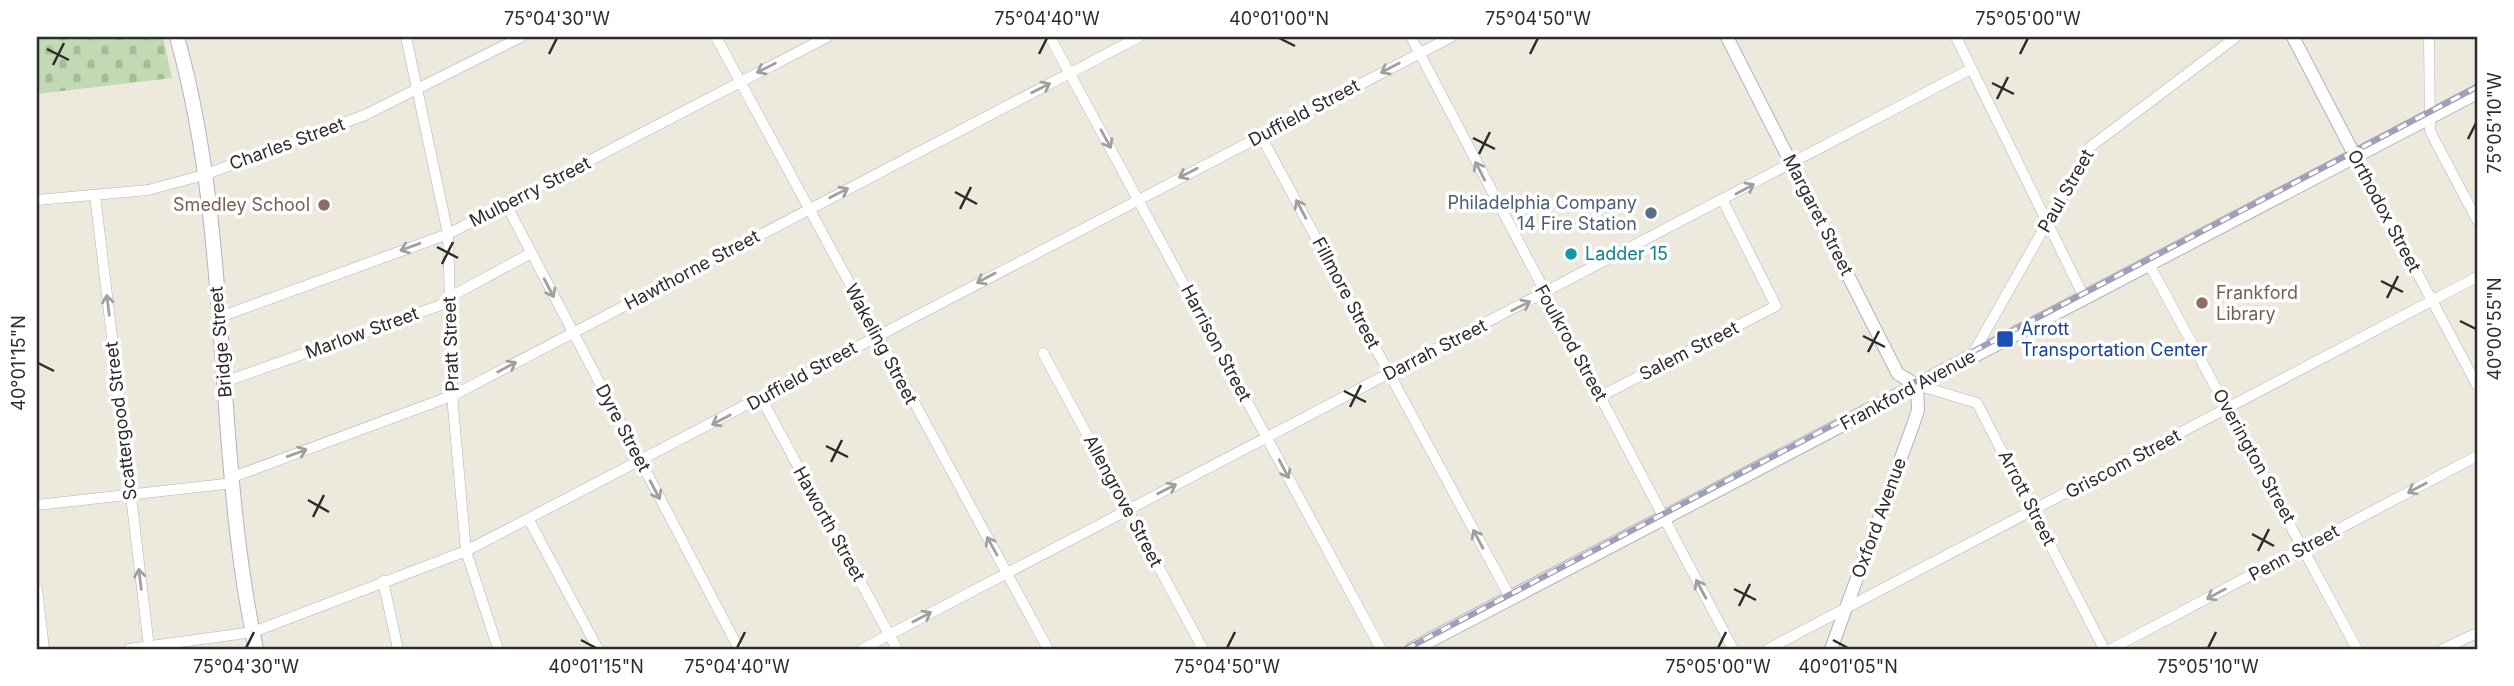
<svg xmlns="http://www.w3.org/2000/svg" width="2514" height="686" font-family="Inter,sans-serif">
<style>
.cemetery{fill:url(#cemetery-stones)}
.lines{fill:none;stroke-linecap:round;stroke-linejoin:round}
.minor-casing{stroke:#b1b2c0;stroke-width:11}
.tertiary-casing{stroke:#b1b2c0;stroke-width:14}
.secondary-casing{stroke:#b1b2c0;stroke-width:16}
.minor{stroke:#fff;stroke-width:10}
.tertiary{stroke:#fff;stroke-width:12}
.secondary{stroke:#fff;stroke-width:14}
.rail-casing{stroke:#9f9fb7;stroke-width:6}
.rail{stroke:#fff;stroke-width:3.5;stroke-dasharray:10;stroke-linecap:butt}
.oneway{stroke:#a0a0a0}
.ticks{fill:none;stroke:#2c2c2c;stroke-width:2.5}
.education-dot{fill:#8d6e63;stroke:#fff;stroke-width:2.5}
.service-dot{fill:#5c6f8a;stroke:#fff;stroke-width:2.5}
.culture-dot{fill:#0f9aa8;stroke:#fff;stroke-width:2.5}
.transit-dot{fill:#1a4fb4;stroke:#fff;stroke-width:2.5}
.labels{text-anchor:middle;stroke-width:7;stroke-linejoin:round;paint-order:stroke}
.street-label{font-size:18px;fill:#2c2c2c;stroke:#fff}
.service-label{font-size:18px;fill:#4e5e75;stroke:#fff;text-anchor:end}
.education-label{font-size:18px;fill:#785e54;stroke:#fff;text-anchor:end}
.culture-label{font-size:18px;fill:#0d838f;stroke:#fff;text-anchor:start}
.transit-label{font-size:18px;fill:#164399;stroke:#fff;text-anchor:start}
.neatline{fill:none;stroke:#2c2c2c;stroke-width:2.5}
.ticks-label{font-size:18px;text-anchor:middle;fill:#2c2c2c}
</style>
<defs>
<pattern id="cemetery-stones" width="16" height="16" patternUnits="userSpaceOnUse" patternTransform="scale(1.75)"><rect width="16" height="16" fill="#c1dab3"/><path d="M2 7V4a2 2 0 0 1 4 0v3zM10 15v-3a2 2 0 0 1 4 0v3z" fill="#a6bb9a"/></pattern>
</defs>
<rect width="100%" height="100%" fill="#eee9dd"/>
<polygon class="cemetery" points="37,37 163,37 172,78 37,94"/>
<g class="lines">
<defs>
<g id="minor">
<polyline points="406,37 448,234 453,407 466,551 498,649"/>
<polyline points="716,37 1048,649"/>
<polyline points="1050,37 1381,649"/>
<polyline points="1411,37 1733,649"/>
<polyline points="1956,37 2084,297"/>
<polyline points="2429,37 2430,131 2477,220"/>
<polyline points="1261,136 1511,599"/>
<polyline points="2355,156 2477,385"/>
<polyline points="95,195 149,647"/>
<polyline points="37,200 148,190 204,175 365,115 521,37"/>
<polyline points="507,206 739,649"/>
<polyline points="2149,264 2357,649"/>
<polyline points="220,317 448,234 827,37"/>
<polyline points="1043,353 1203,649"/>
<polyline points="1971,357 2090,147 2236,37"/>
<polyline points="224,382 441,305 450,297 531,253"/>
<polyline points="1917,385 1977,403 2104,649"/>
<polyline points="1601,396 1776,306 1723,201"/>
<polyline points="761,398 897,649"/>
<polyline points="233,477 454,395 1139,37"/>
<polyline points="37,505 234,483"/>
<polyline points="529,520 598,649"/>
<polyline points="383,581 398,649"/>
<polyline points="37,589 44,649"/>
<polyline points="129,649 253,632 466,551 1451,37"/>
<polyline points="862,649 1971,69"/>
<polyline points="1768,649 2477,277"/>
<polyline points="2111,649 2477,456"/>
<polyline points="2443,649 2477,633"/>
</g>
<g id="tertiary">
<polyline points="1727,37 1898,374 1917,385 1918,410 1913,425 1831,649"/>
<polyline points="2293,37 2355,156"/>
</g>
<g id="secondary">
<path d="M177,37C233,235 213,449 256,649"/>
<polyline points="1413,649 2477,92"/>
</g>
</defs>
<use href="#minor" class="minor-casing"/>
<use href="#tertiary" class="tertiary-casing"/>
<use href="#secondary" class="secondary-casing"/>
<use href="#minor" class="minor"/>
<use href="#tertiary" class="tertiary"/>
<use href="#secondary" class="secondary"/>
<defs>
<polyline id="rail" points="1406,649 2477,87"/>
</defs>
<use href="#rail" class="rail-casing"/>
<use href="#rail" class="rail"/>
</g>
<defs><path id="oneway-shaft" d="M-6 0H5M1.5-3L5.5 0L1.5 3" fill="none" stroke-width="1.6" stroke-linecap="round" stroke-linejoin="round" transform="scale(1.75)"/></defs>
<g class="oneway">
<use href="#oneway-shaft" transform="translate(766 68) rotate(153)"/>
<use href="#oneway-shaft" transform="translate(1390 68) rotate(152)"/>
<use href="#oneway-shaft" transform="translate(1041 88) rotate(-27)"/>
<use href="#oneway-shaft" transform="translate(1106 139) rotate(61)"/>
<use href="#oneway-shaft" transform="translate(1480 171) rotate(-117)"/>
<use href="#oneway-shaft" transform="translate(1188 173) rotate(153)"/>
<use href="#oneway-shaft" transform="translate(1745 189) rotate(-28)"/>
<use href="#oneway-shaft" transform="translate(839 193) rotate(-27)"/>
<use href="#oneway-shaft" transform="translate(1301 209) rotate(-118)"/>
<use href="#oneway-shaft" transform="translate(410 247) rotate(160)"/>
<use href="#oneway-shaft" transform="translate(986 278) rotate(152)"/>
<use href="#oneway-shaft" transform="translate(549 288) rotate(62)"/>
<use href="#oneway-shaft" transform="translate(108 305) rotate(-97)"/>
<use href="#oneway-shaft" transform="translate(1521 306) rotate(-27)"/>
<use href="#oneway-shaft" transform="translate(507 367) rotate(-28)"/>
<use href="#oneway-shaft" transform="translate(721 420) rotate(152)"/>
<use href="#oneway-shaft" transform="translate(297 453) rotate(-20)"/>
<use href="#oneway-shaft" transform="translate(1284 469) rotate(62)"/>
<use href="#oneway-shaft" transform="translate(2417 488) rotate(152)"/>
<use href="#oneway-shaft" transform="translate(1167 489) rotate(-27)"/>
<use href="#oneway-shaft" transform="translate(655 490) rotate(62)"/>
<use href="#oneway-shaft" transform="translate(1478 539) rotate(-118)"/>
<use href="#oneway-shaft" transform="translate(992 546) rotate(-119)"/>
<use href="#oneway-shaft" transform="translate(140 579) rotate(-97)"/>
<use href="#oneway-shaft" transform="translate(1701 589) rotate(-118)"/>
<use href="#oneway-shaft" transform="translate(2216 594) rotate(152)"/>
<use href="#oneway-shaft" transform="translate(922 617) rotate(-28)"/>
</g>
<path class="ticks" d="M1279,38L1295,46M47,49L69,60M549,54L557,38M1039,54L1047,38M1530,54L1538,38M2020,54L2028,38M53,65L64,43M1992,83L2014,94M1997,99L2008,77M1473,138L1495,149M2468,139L2476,123M1479,154L1490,132M955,192L977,204M960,209L971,187M437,247L458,258M442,264L453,242M2381,281L2403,292M2387,298L2398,276M2460,321L2476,329M1863,336L1885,347M1868,352L1879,331M38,363L54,371M1344,391L1366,402M1350,407L1361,385M826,446L848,457M831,462L842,440M308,500L329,512M313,517L324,495M2252,534L2274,546M2258,551L2269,529M1734,589L1756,600M1739,606L1750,584M581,640L596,648M1833,640L1848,648M246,648L254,632M737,648L745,632M1227,648L1235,632M1718,648L1726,632M2208,648L2216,632"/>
<g class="education-dot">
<circle cx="324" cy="205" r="7"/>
<circle cx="2202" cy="303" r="7"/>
</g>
<circle class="service-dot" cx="1651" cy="213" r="7"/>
<circle class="culture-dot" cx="1571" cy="254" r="7"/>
<rect class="transit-dot" x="1996" y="330" width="18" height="18" rx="3.5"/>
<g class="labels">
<g class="street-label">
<text transform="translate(1304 113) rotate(-28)" y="6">Duffield Street</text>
<text transform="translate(287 144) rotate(-20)" y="6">Charles Street</text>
<text transform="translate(2066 191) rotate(-60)" y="6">Paul Street</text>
<text transform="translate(530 192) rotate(-27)" y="6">Mulberry Street</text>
<text transform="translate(2384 211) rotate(62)" y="6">Orthodox Street</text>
<text transform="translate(1818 215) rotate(63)" y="6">Margaret Street</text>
<text transform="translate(692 270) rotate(-28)" y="6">Hawthorne Street</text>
<text transform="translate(1346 293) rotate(62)" y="6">Fillmore Street</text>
<text transform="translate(362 333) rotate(-20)" y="6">Marlow Street</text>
<text transform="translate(221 342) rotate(-95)" y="6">Bridge Street</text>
<text transform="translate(1216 343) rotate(62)" y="6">Harrison Street</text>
<text transform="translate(1571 343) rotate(61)" y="6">Foulkrod Street</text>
<text transform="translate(451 344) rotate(-92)" y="6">Pratt Street</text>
<text transform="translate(881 344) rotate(62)" y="6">Wakeling Street</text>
<text transform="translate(1435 350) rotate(-27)" y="6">Darrah Street</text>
<text transform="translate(1689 351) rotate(-27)" y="6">Salem Street</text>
<text transform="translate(802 376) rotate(-29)" y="6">Duffield Street</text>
<text transform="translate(1908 390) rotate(-28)" y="6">Frankford Avenue</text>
<text transform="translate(121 421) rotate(-97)" y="6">Scattergood Street</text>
<text transform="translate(623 428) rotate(62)" y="6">Dyre Street</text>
<text transform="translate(2254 456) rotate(61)" y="6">Overington Street</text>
<text transform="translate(2123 464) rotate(-28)" y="6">Griscom Street</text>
<text transform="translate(2027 498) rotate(63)" y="6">Arrott Street</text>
<text transform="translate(1123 501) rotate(62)" y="6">Allengrove Street</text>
<text transform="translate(1879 518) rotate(-70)" y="6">Oxford Avenue</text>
<text transform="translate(829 524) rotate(61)" y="6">Haworth Street</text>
<text transform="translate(2294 553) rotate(-28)" y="6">Penn Street</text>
</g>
<g class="service-label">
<text x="1637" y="209">Philadelphia Company<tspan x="1637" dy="21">14 Fire Station</tspan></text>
</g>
<g class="education-label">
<text x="310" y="211">Smedley School</text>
<text x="2216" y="299" text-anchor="start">Frankford<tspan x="2216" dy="21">Library</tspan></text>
</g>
<g class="culture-label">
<text x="1585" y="260">Ladder 15</text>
</g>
<g class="transit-label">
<text x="2021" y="335">Arrott<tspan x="2021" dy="21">Transportation Center</tspan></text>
</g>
</g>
<rect width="2514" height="686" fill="none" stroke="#ffffff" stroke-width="77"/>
<rect x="38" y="38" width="2438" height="610" class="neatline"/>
<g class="ticks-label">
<text x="557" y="25">75°04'30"W</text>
<text x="1047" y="25">75°04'40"W</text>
<text x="1279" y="25">40°01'00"N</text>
<text x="1538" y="25">75°04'50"W</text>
<text x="2028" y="25">75°05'00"W</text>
<text transform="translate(2495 123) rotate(-90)" y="6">75°05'10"W</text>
<text transform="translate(2495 329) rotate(-90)" y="6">40°00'55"N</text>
<text transform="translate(19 363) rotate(-90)" y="6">40°01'15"N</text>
<text x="246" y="673">75°04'30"W</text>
<text x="596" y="673">40°01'15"N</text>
<text x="737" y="673">75°04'40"W</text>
<text x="1227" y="673">75°04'50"W</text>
<text x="1718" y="673">75°05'00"W</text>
<text x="1848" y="673">40°01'05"N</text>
<text x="2208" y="673">75°05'10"W</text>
</g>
</svg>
